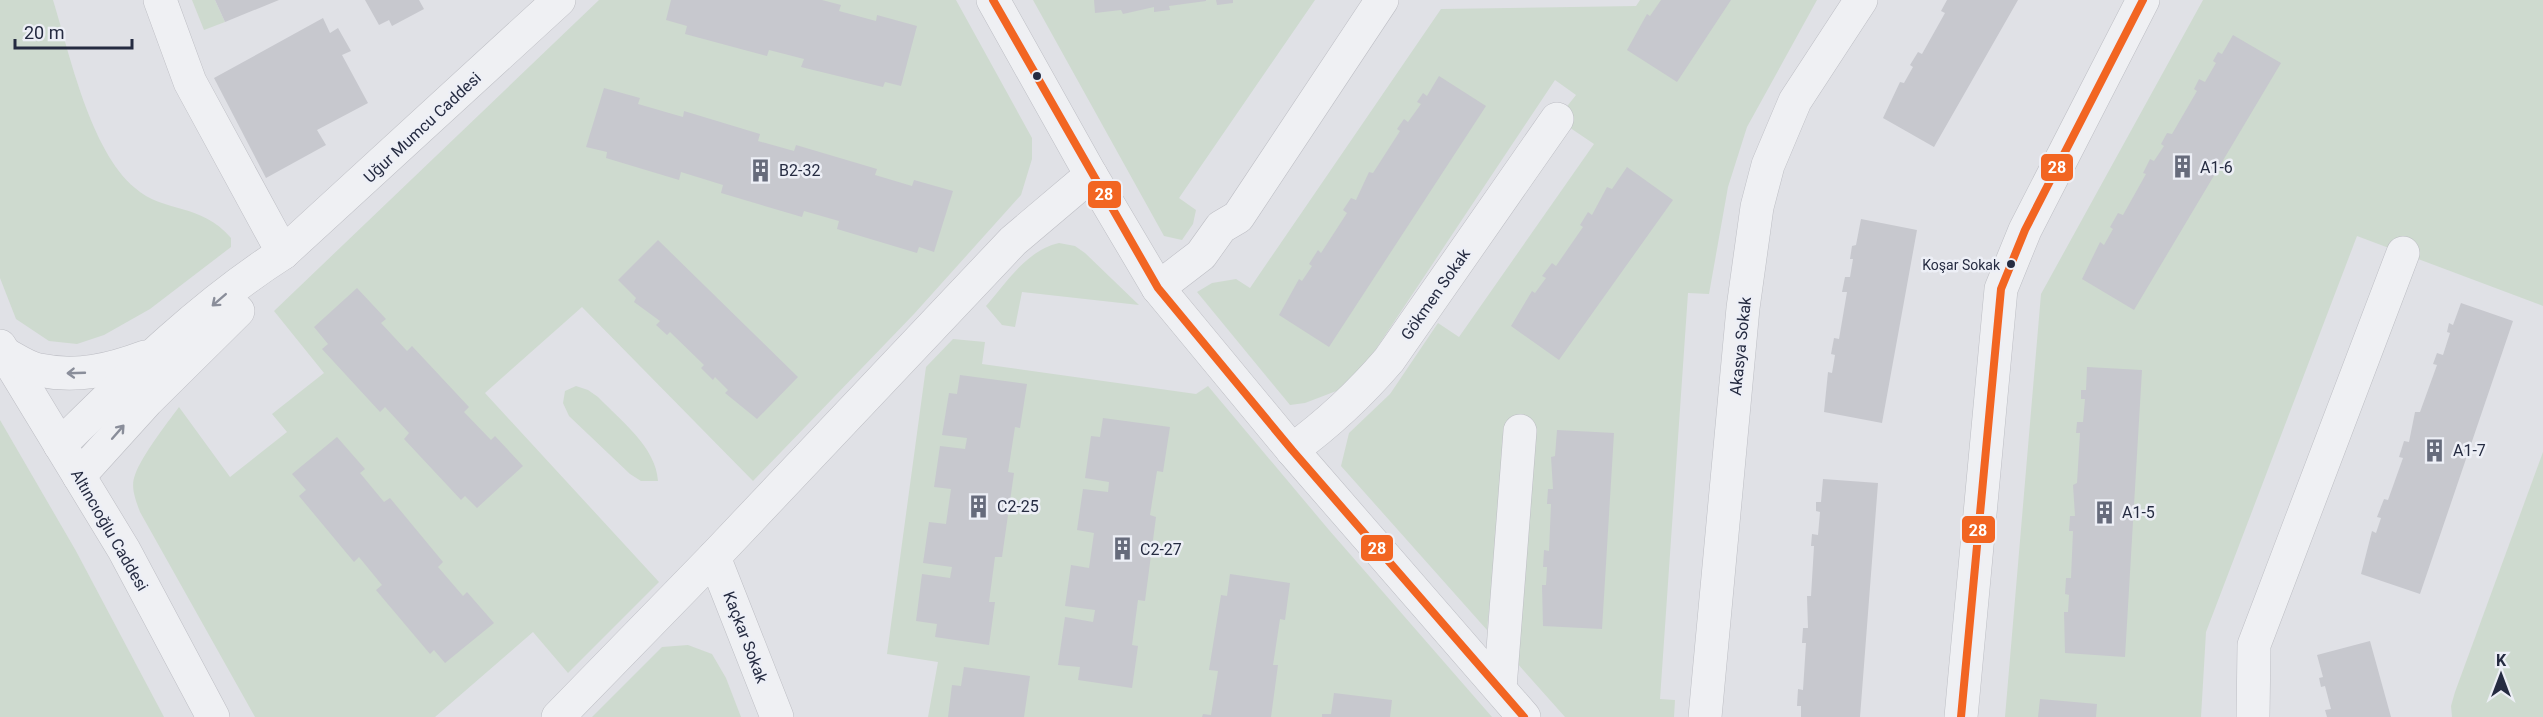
<svg xmlns="http://www.w3.org/2000/svg" width="2543" height="717" font-family="Roboto,sans-serif">
<style>
.green{fill:#cedacf}
.building{fill:#c7c8ce}
.lines{fill:none;stroke-linecap:round;stroke-linejoin:round}
.minor-casing{stroke:#bdbec4;stroke-width:34}
.minor{stroke:#eff0f3;stroke-width:33}
.bus-1-casing{stroke:#edeff6;stroke-width:12}
.bus-1{stroke:#f26522;stroke-width:8}
.oneway{stroke:#8a8e9a}
.bus-dot{fill:#252b41;stroke:#edeff6;stroke-width:2}
.labels{text-anchor:middle;stroke-width:5;stroke-linejoin:round;paint-order:stroke}
.bus-label{font-size:14px;fill:#252b41;stroke:#edeff6;text-anchor:end}
.street-label{font-size:16px;fill:#252b41;stroke:#edeff6}
.poi-label{font-size:16px;fill:#252b41;stroke:#edeff6;text-anchor:start}
.line-badge{stroke:#edeff6;stroke-width:2}
.badge-label{font-size:16px;text-anchor:middle;font-weight:bold;fill:#fff}
</style>
<rect width="100%" height="100%" fill="#e0e1e6"/>
<g class="green">
<path d="M0,0H53C70,55 90,150 135,188C165,214 200,202 231,238V247L150,309L104,335L77,344L49,341L16,319L0,278Z"/>
<polygon points="192,0 215,0 225,22 204,30"/>
<path d="M599,0H956L1032,138V159L1021,195L914,314L753,481L582,307L485,393L659,582L568,673L533,632L435,717H255L140,512C136,501 130,487 135,475C141,457 167,423 179,407L230,477L287,432L272,414L324,373L274,311Z"/>
<polygon points="1033,0 1315,0 1179,198 1196,210 1193,224 1182,240 1164,236"/>
<polygon points="1640,0 1817,0 1747,127 1728,187 1709,294 1688,293 1660,699 1675,700 1674,717 1565,717 1517,663 1508,431 1487,630 1341,466 1349,433 1390,394 1438,323 1459,337 1594,144 1557,119 1576,95 1555,80 1352,385 1305,403 1290,405 1197,292 1212,283 1236,279 1250,288 1441,9 1636,6"/>
<polygon points="2203,0 2543,0 2543,306 2357,236 2206,632 2201,717 2005,717 2041,294"/>
<path d="M1059,243L1075,246L1085,253L1139,305L1022,292L1015,327L1002,325L986,306C1006,283 1027,250 1059,243Z"/>
<polygon points="953,339 985,342 982,364 1196,394 1208,386 1329,530 1492,717 928,717 938,662 887,654 926,367"/>
<path d="M576,386L588,390L598,397C621,421 656,447 658,481H641L630,474L569,416L563,403L565,391Z"/>
<polygon points="0,420 76,551 164,717 0,717"/>
<polygon points="2543,452 2543,717 2452,717 2451,706 2455,692"/>
<polygon points="688,645 712,654 726,678 741,717 592,717 662,647"/>
</g>
<g class="building">
<polygon points="215,0 279,0 225,22"/>
<polygon points="365,0 419,0 424,9 392,26 389,20 379,25"/>
<polygon points="671,0 822,0 841,5 839,11 876,21 877,15 917,26 901,86 885,82 883,87 801,67 804,59 769,50 767,56 685,34 687,26 666,20"/>
<polygon points="1094,0 1206,0 1206,1 1169,6 1170,10 1154,12 1154,7 1123,14 1121,10 1095,13"/>
<polygon points="1216,0 1233,0 1233,3 1217,5"/>
<polygon points="1661,0 1731,0 1677,82 1627,50 1647,14 1650,16"/>
<polygon points="1947,0 2018,0 1934,147 1883,118 1900,82 1904,83 1913,67 1910,65 1918,52 1922,54 1945,13 1941,11"/>
<polygon points="323,18 330,33 338,28 351,51 342,55 368,103 317,130 326,145 266,178 214,78"/>
<polygon points="2233,35 2281,63 2134,310 2082,279 2100,242 2104,245 2113,229 2110,227 2118,213 2123,215 2146,174 2143,173 2150,159 2154,161 2164,146 2161,144 2167,133 2172,134 2197,91 2194,89 2199,79 2205,82 2216,63 2213,61 2218,52 2222,54"/>
<polygon points="1439,76 1486,106 1329,347 1279,315 1299,279 1302,281 1312,266 1309,264 1318,250 1321,253 1347,213 1343,210 1351,198 1356,200 1369,172 1373,173 1400,131 1397,129 1404,119 1408,122 1421,104 1417,102 1423,93 1427,96"/>
<polygon points="604,88 640,98 638,104 683,117 684,111 760,134 758,141 794,151 796,145 877,169 875,175 912,186 914,180 953,191 934,252 919,247 917,253 837,229 839,221 804,211 802,217 721,193 723,185 681,172 679,180 606,158 607,152 586,147"/>
<polygon points="1627,167 1673,200 1559,360 1511,326 1532,291 1535,293 1546,278 1542,276 1552,263 1556,266 1583,227 1580,225 1588,212 1592,215 1607,187 1612,189"/>
<polygon points="1861,219 1917,230 1882,423 1824,412 1828,372 1832,373 1835,355 1831,354 1834,338 1839,339 1847,292 1842,292 1845,277 1850,277 1853,259 1850,259 1852,246 1856,245"/>
<polygon points="658,240 798,377 757,419 725,393 728,390 715,377 713,380 701,368 704,365 670,332 667,335 656,325 660,321 634,302 636,298 618,280"/>
<polygon points="357,288 386,319 381,323 407,351 412,346 469,407 464,412 491,440 495,436 523,466 477,508 465,496 461,500 404,439 409,433 385,407 380,412 322,349 328,344 314,327"/>
<polygon points="2461,303 2513,321 2420,594 2361,574 2372,531 2376,533 2381,518 2377,517 2384,499 2388,500 2403,458 2399,457 2404,441 2409,442 2415,412 2420,412 2437,365 2433,364 2437,353 2443,355 2450,333 2447,332 2449,323 2453,325"/>
<polygon points="2087,367 2142,370 2125,657 2065,653 2064,612 2068,612 2069,595 2065,594 2066,578 2071,578 2073,531 2069,531 2070,516 2075,516 2073,485 2077,483 2080,433 2076,433 2077,422 2083,422 2085,399 2081,399 2081,390 2086,390"/>
<polygon points="960,375 1027,384 1020,428 1015,427 1008,472 1014,473 1002,557 995,557 989,602 995,602 989,645 935,637 937,624 916,621 922,574 950,578 952,567 923,563 929,522 946,524 951,489 934,487 940,446 965,449 967,438 942,435 949,393 957,394"/>
<polygon points="1103,418 1170,427 1163,472 1157,471 1150,515 1156,517 1145,601 1138,600 1132,645 1138,646 1132,688 1078,680 1080,667 1058,665 1065,617 1093,622 1095,610 1065,606 1071,565 1089,568 1094,533 1077,530 1083,489 1108,492 1109,482 1085,478 1091,436 1100,437"/>
<polygon points="1557,430 1614,433 1602,629 1543,626 1542,585 1546,585 1547,567 1543,567 1544,550 1549,551 1551,504 1547,504 1548,489 1553,489 1551,457 1555,456"/>
<polygon points="337,437 365,469 360,473 384,502 390,498 443,562 438,567 463,596 467,592 494,623 445,663 434,650 430,654 376,590 382,585 359,557 354,562 299,496 306,490 292,474"/>
<polygon points="1823,479 1878,483 1860,717 1801,717 1801,706 1797,706 1798,689 1803,690 1806,643 1802,643 1803,628 1808,628 1807,596 1811,596 1814,546 1811,546 1812,534 1818,535 1820,512 1816,511 1816,502 1821,502"/>
<polygon points="1230,574 1290,583 1285,620 1280,619 1273,665 1278,665 1271,717 1202,717 1203,714 1211,715 1218,671 1209,670 1221,595 1227,596"/>
<polygon points="2370,641 2391,717 2327,717 2325,710 2331,709 2325,686 2321,687 2319,678 2323,677 2317,655"/>
<polygon points="964,667 1030,676 1024,717 948,717 952,685 961,686"/>
<polygon points="1334,693 1392,700 1390,717 1322,717 1322,714 1331,714"/>
<polygon points="2040,699 2097,704 2096,717 2038,717"/>
</g>
<g class="lines">
<defs>
<g id="minor">
<polyline points="160,0 190,82 283,253"/>
<polyline points="993,0 1091,175 1158,288 1292,450 1524,717"/>
<polyline points="1158,288 1201,255 1221,227 1238,217 1382,0"/>
<polyline points="0,346 124,550 213,717"/>
<path d="M5,354C15,359 27,368 39,370C77,378 110,370 145,357"/>
<path d="M60,445C130,376 200,306 283,253L559,0"/>
<path d="M1292,450C1329,423 1359,395 1389,360L1557,119"/>
<polyline points="79,476 147,401 238,311"/>
<polyline points="714,557 777,717"/>
<polyline points="1500,688 1520,431"/>
<polyline points="558,717 714,557 1013,241 1091,175"/>
<polyline points="1705,717 1743,308 1757,207 1768,165 1795,101 1861,0"/>
<polyline points="1961,717 2001,289 2025,230 2143,0"/>
<polyline points="2253,717 2254,645 2403,253"/>
</g>
</defs>
<use href="#minor" class="minor-casing"/>
<use href="#minor" class="minor"/>
<defs>
<g id="bus-1">
<polyline points="993,0 1158,288 1292,450 1524,717"/>
<polyline points="1961,717 2001,289 2025,230 2143,0"/>
</g>
</defs>
<use href="#bus-1" class="bus-1-casing"/>
<use href="#bus-1" class="bus-1"/>
</g>
<defs><path id="oneway-shaft" d="M-6 0H5M1.5-3L5.5 0L1.5 3" fill="none" stroke-width="1.6" stroke-linecap="round" stroke-linejoin="round" transform="scale(1.5)"/></defs>
<g class="oneway">
<use href="#oneway-shaft" transform="translate(219 300) rotate(139)"/>
<use href="#oneway-shaft" transform="translate(76 373) rotate(178)"/>
<use href="#oneway-shaft" transform="translate(118 432) rotate(-49)"/>
</g>
<defs>
<symbol id="building-bare" viewBox="-9 -9 18 18"><path d="M-4-6H4V6H1V3H-1V6H-4ZM-2.5-4.3h1.7v1.8h-1.7ZM.8-4.3h1.7v1.8H.8ZM-2.5-1h1.7V.8h-1.7ZM.8-1h1.7V.8H.8Z" fill="#666b7b" stroke="#edeff6" stroke-width="2.5" paint-order="stroke"/></symbol>
</defs>
<g fill-rule="evenodd">
<use href="#building-bare" x="2166" y="150" width="33" height="33"/>
<use href="#building-bare" x="744" y="154" width="33" height="33"/>
<use href="#building-bare" x="2418" y="434" width="33" height="33"/>
<use href="#building-bare" x="962" y="490" width="33" height="33"/>
<use href="#building-bare" x="2088" y="496" width="33" height="33"/>
<use href="#building-bare" x="1106" y="532" width="33" height="33"/>
</g>
<g class="bus-dot">
<circle cx="1037" cy="76" r="5"/>
<circle cx="2011" cy="264" r="5"/>
</g>
<g class="labels">
<g class="bus-label">
<text x="2000" y="270">Koşar Sokak</text>
</g>
<g class="street-label">
<text transform="translate(422 127) rotate(-43)" y="6">Uğur Mumcu Caddesi</text>
<text transform="translate(1435 294) rotate(-55)" y="6">Gökmen Sokak</text>
<text transform="translate(1740 346) rotate(-84)" y="6">Akasya Sokak</text>
<text transform="translate(110 530) rotate(60)" y="6">Altıncıoğlu Caddesi</text>
<text transform="translate(746 637) rotate(69)" y="6">Kaçkar Sokak</text>
</g>
<g class="poi-label">
<text x="2200" y="173">A1-6</text>
<text x="779" y="176">B2-32</text>
<text x="2453" y="456">A1-7</text>
<text x="997" y="512">C2-25</text>
<text x="2122" y="518">A1-5</text>
<text x="1140" y="555">C2-27</text>
</g>
</g>
<g class="line-badge">
<rect x="2040" y="153" width="34" height="29" rx="6" fill="#f26522"/>
<rect x="1087" y="180" width="35" height="29" rx="6" fill="#f26522"/>
<rect x="1961" y="515" width="35" height="29" rx="6" fill="#f26522"/>
<rect x="1360" y="534" width="34" height="28" rx="6" fill="#f26522"/>
</g>
<g class="badge-label">
<text x="2057" y="173">28</text>
<text x="1104" y="200">28</text>
<text x="1978" y="536">28</text>
<text x="1377" y="554">28</text>
</g>
<g transform="translate(2501 675)" stroke="#edeff6" stroke-width="4.5" paint-order="stroke">
<path d="M0-4.5L10 22L0 15L-10 22Z" fill="#252b41"/>
<text y="-9" font-size="16" font-weight="bold" text-anchor="middle" fill="#252b41">K</text>
</g>
<path d="M15 39v9h117v-9" fill="none" stroke="#252b41" stroke-width="3"/>
<text x="24" y="39" font-size="18" fill="#252b41" stroke="#edeff6" stroke-width="4.5" paint-order="stroke">20 m</text>
</svg>
